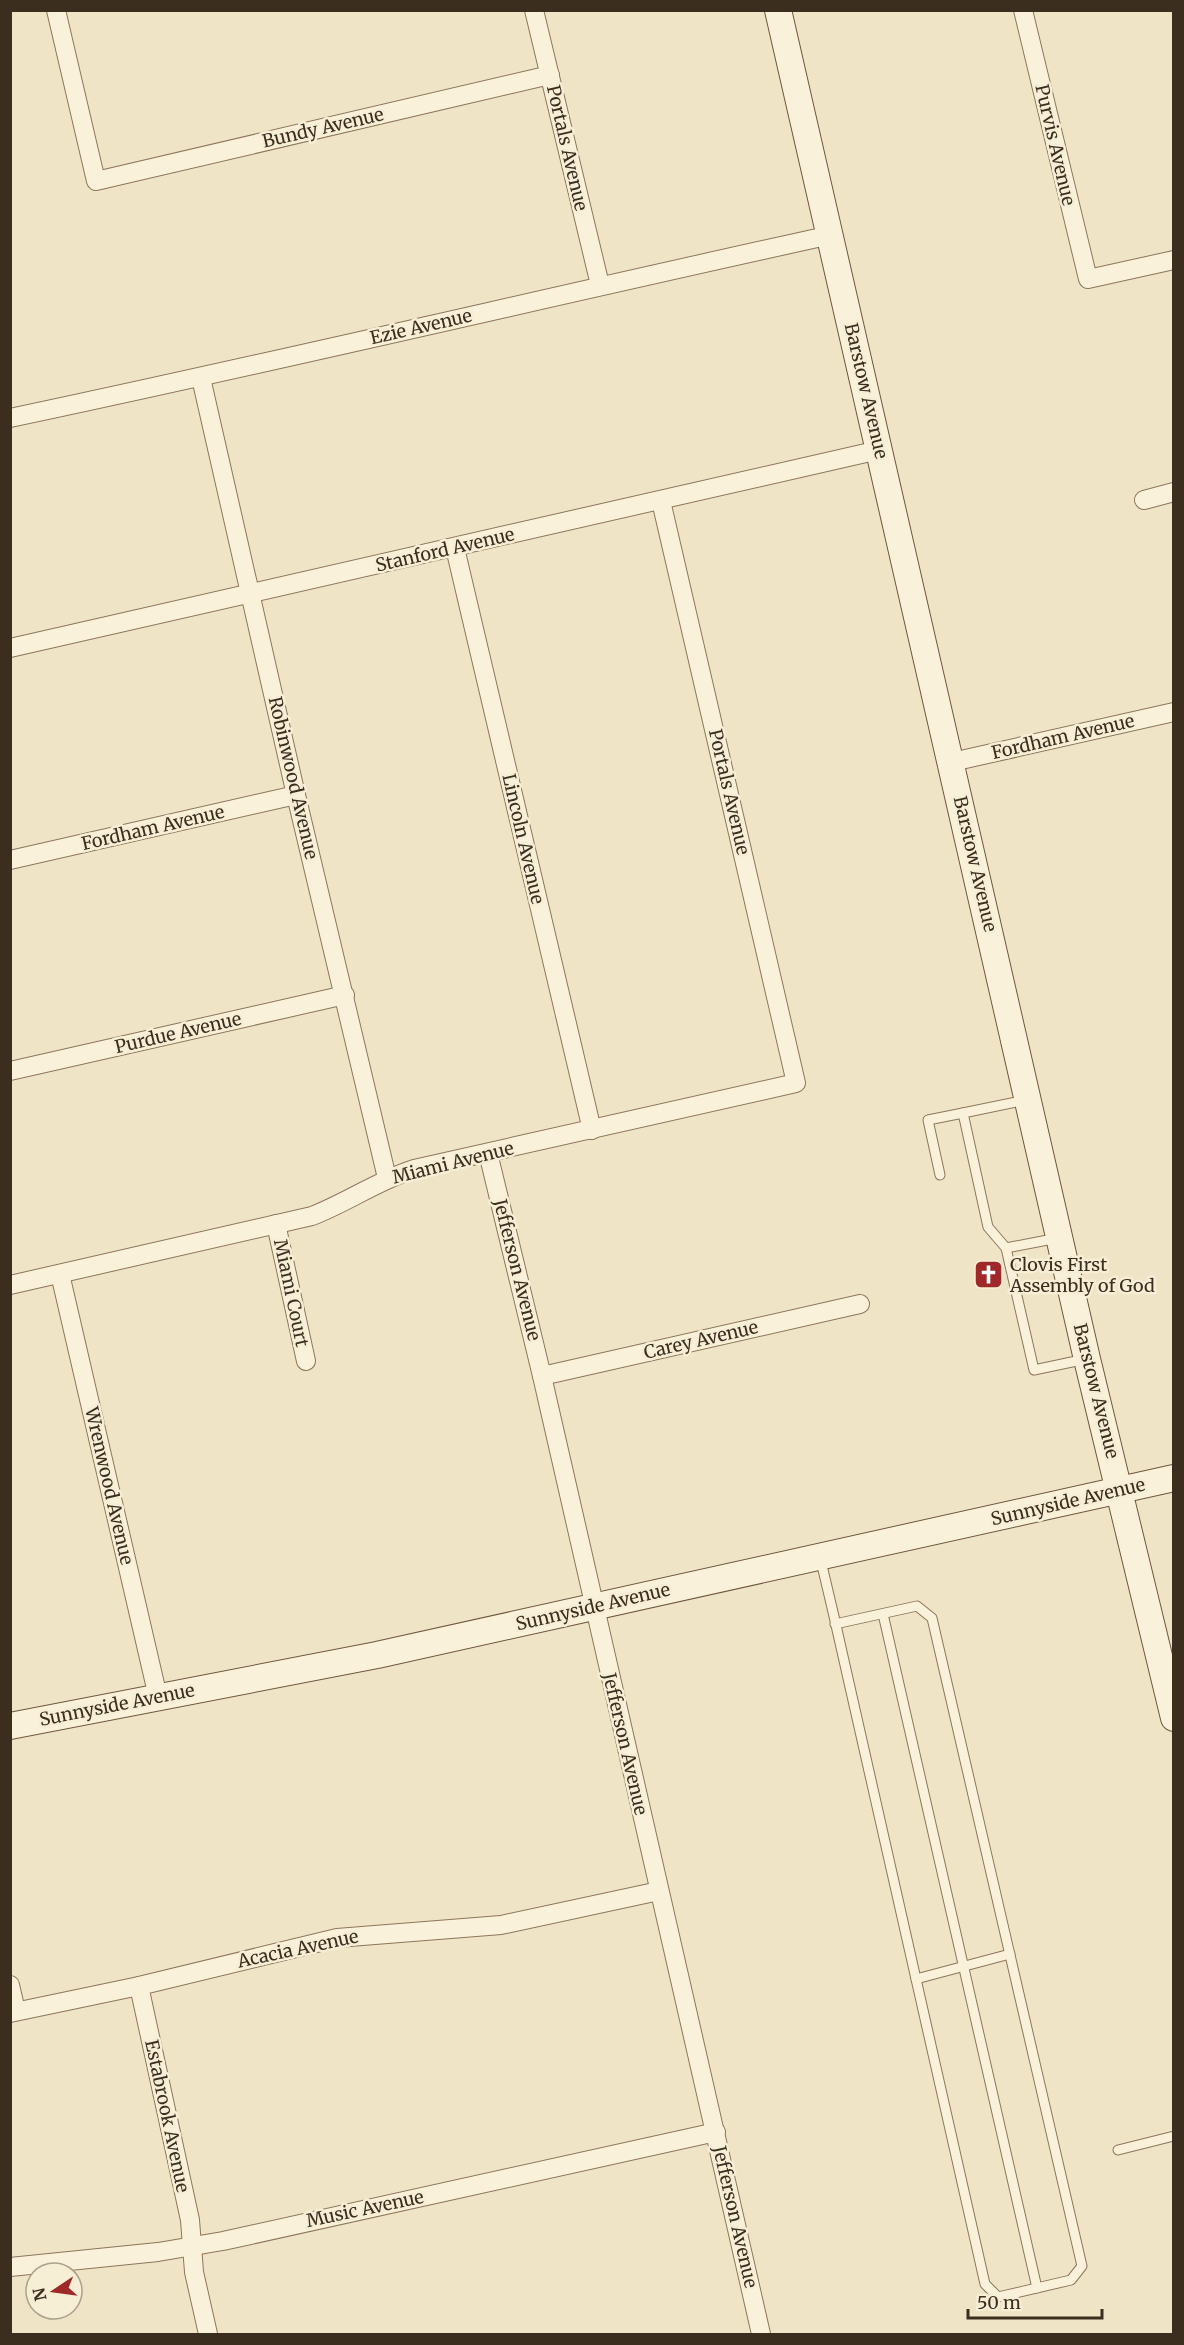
<svg xmlns="http://www.w3.org/2000/svg" width="1184" height="2345" font-family="Merriweather,serif">
<style>
.lines{fill:none;stroke-linecap:round;stroke-linejoin:round}
.service-casing{stroke:#8d765b;stroke-width:11}
.minor-casing{stroke:#8d765b;stroke-width:20}
.secondary-casing{stroke:#6f573e;stroke-width:28}
.service{stroke:#faf1da;stroke-width:9}
.minor{stroke:#faf1da;stroke-width:18}
.secondary{stroke:#faf1da;stroke-width:26}
.labels{text-anchor:middle;stroke-width:5;stroke-linejoin:round;paint-order:stroke}
.street-label{font-size:18px;fill:#3c2e1f;stroke:#f7eed6}
.poi-label{font-size:18px;fill:#3c2e1f;stroke:#f7eed6;text-anchor:start}
</style>
<rect width="100%" height="100%" fill="#f0e4c6"/>
<g class="lines">
<defs>
<g id="service">
<polyline points="1026,1100 963,1113 988,1227 1006,1248 1058,1238"/>
<polyline points="940,1175 928,1120 963,1113"/>
<polyline points="1006,1248 1034,1370 1086,1359"/>
<polyline points="820,1557 833,1612 985,2284 998,2297 1071,2280 1082,2266 932,1618 917,1606 835,1624"/>
<polyline points="883,1614 1037,2288"/>
<polyline points="916,1979 1010,1954"/>
<polyline points="1118,2150 1174,2136"/>
</g>
<g id="minor">
<polyline points="56,10 96,181 550,75"/>
<polyline points="534,10 600,285"/>
<polyline points="1023,10 1088,279 1174,260"/>
<polyline points="201,378 296,795 387,1178"/>
<path d="M10,418C285,360 557,295 831,235"/>
<polyline points="1144,500 1174,492"/>
<polyline points="455,548 592,1130"/>
<polyline points="10,648 879,450"/>
<polyline points="952,762 1174,712"/>
<polyline points="10,860 296,795"/>
<polyline points="10,1071 345,995"/>
<polyline points="488,1153 542,1376 761,2334"/>
<polyline points="276,1224 306,1361"/>
<polyline points="60,1274 158,1697"/>
<path d="M10,1285L312,1216C348,1202 377,1181 414,1169L796,1083L661,501"/>
<polyline points="542,1376 860,1304"/>
<polyline points="10,1985 16,2011"/>
<polyline points="139,1986 190,2220 194,2272 208,2334"/>
<polyline points="10,2013 139,1986 337,1938 501,1925 659,1891"/>
<polyline points="10,2267 158,2252 223,2241 716,2132"/>
</g>
<g id="secondary">
<polyline points="778,10 1087,1359 1174,1718"/>
<polyline points="10,1726 377,1655 1174,1478"/>
</g>
</defs>
<use href="#service" class="service-casing"/>
<use href="#minor" class="minor-casing"/>
<use href="#secondary" class="secondary-casing"/>
<use href="#service" class="service"/>
<use href="#minor" class="minor"/>
<use href="#secondary" class="secondary"/>
</g>
<defs>
<symbol id="church-square" viewBox="-11 -11 22 22"><rect x="-9" y="-9" width="18" height="18" rx="4" fill="#9e2928" stroke="#f7eed6"/><path d="M-1.2-6h2.4v3.5h3.3v2.4h-3.3V6h-2.4V-.1h-3.3v-2.4h3.3Z" fill="#fff"/></symbol>
</defs>
<g fill-rule="evenodd">
<use href="#church-square" x="972" y="1258" width="33" height="33"/>
</g>
<g class="labels">
<g class="street-label">
<text transform="translate(323 128) rotate(-13)" y="6">Bundy Avenue</text>
<text transform="translate(1055 145) rotate(77)" y="6">Purvis Avenue</text>
<text transform="translate(567 148) rotate(77)" y="6">Portals Avenue</text>
<text transform="translate(421 327) rotate(-13)" y="6">Ezie Avenue</text>
<text transform="translate(866 391) rotate(77)" y="6">Barstow Avenue</text>
<text transform="translate(445 550) rotate(-13)" y="6">Stanford Avenue</text>
<text transform="translate(1063 737) rotate(-13)" y="6">Fordham Avenue</text>
<text transform="translate(293 778) rotate(77)" y="6">Robinwood Avenue</text>
<text transform="translate(729 792) rotate(77)" y="6">Portals Avenue</text>
<text transform="translate(153 828) rotate(-13)" y="6">Fordham Avenue</text>
<text transform="translate(523 839) rotate(77)" y="6">Lincoln Avenue</text>
<text transform="translate(975 864) rotate(77)" y="6">Barstow Avenue</text>
<text transform="translate(178 1033) rotate(-13)" y="6">Purdue Avenue</text>
<text transform="translate(453 1163) rotate(-14)" y="6">Miami Avenue</text>
<text transform="translate(517 1270) rotate(76)" y="6">Jefferson Avenue</text>
<text transform="translate(291 1293) rotate(78)" y="6">Miami Court</text>
<text transform="translate(701 1340) rotate(-13)" y="6">Carey Avenue</text>
<text transform="translate(1096 1391) rotate(76)" y="6">Barstow Avenue</text>
<text transform="translate(109 1486) rotate(77)" y="6">Wrenwood Avenue</text>
<text transform="translate(1068 1502) rotate(-13)" y="6">Sunnyside Avenue</text>
<text transform="translate(593 1607) rotate(-13)" y="6">Sunnyside Avenue</text>
<text transform="translate(117 1705) rotate(-11)" y="6">Sunnyside Avenue</text>
<text transform="translate(625 1744) rotate(77)" y="6">Jefferson Avenue</text>
<text transform="translate(298 1949) rotate(-12)" y="6">Acacia Avenue</text>
<text transform="translate(167 2116) rotate(78)" y="6">Estabrook Avenue</text>
<text transform="translate(365 2209) rotate(-12)" y="6">Music Avenue</text>
<text transform="translate(735 2217) rotate(77)" y="6">Jefferson Avenue</text>
</g>
<g class="poi-label">
<text x="1010" y="1271">Clovis First<tspan x="1010" dy="21">Assembly of God</tspan></text>
</g>
</g>
<rect width="1184" height="2345" fill="none" stroke="#3c2e1f" stroke-width="24"/>
<g transform="translate(54 2291) rotate(257)"><circle r="28" fill="#f7eed6" stroke="#aca18d" stroke-width="1.5"/>
<path d="M0-4.5L10 22L0 15L-10 22Z" fill="#9e2928"/>
<text y="-9" font-size="16" font-weight="bold" text-anchor="middle" fill="#3c2e1f">N</text>
</g>
<path d="M968 2309v9h134v-9" fill="none" stroke="#3c2e1f" stroke-width="3"/>
<text x="977" y="2309" font-size="18" fill="#3c2e1f" stroke="#f7eed6" stroke-width="4.5" paint-order="stroke">50 m</text>
</svg>
